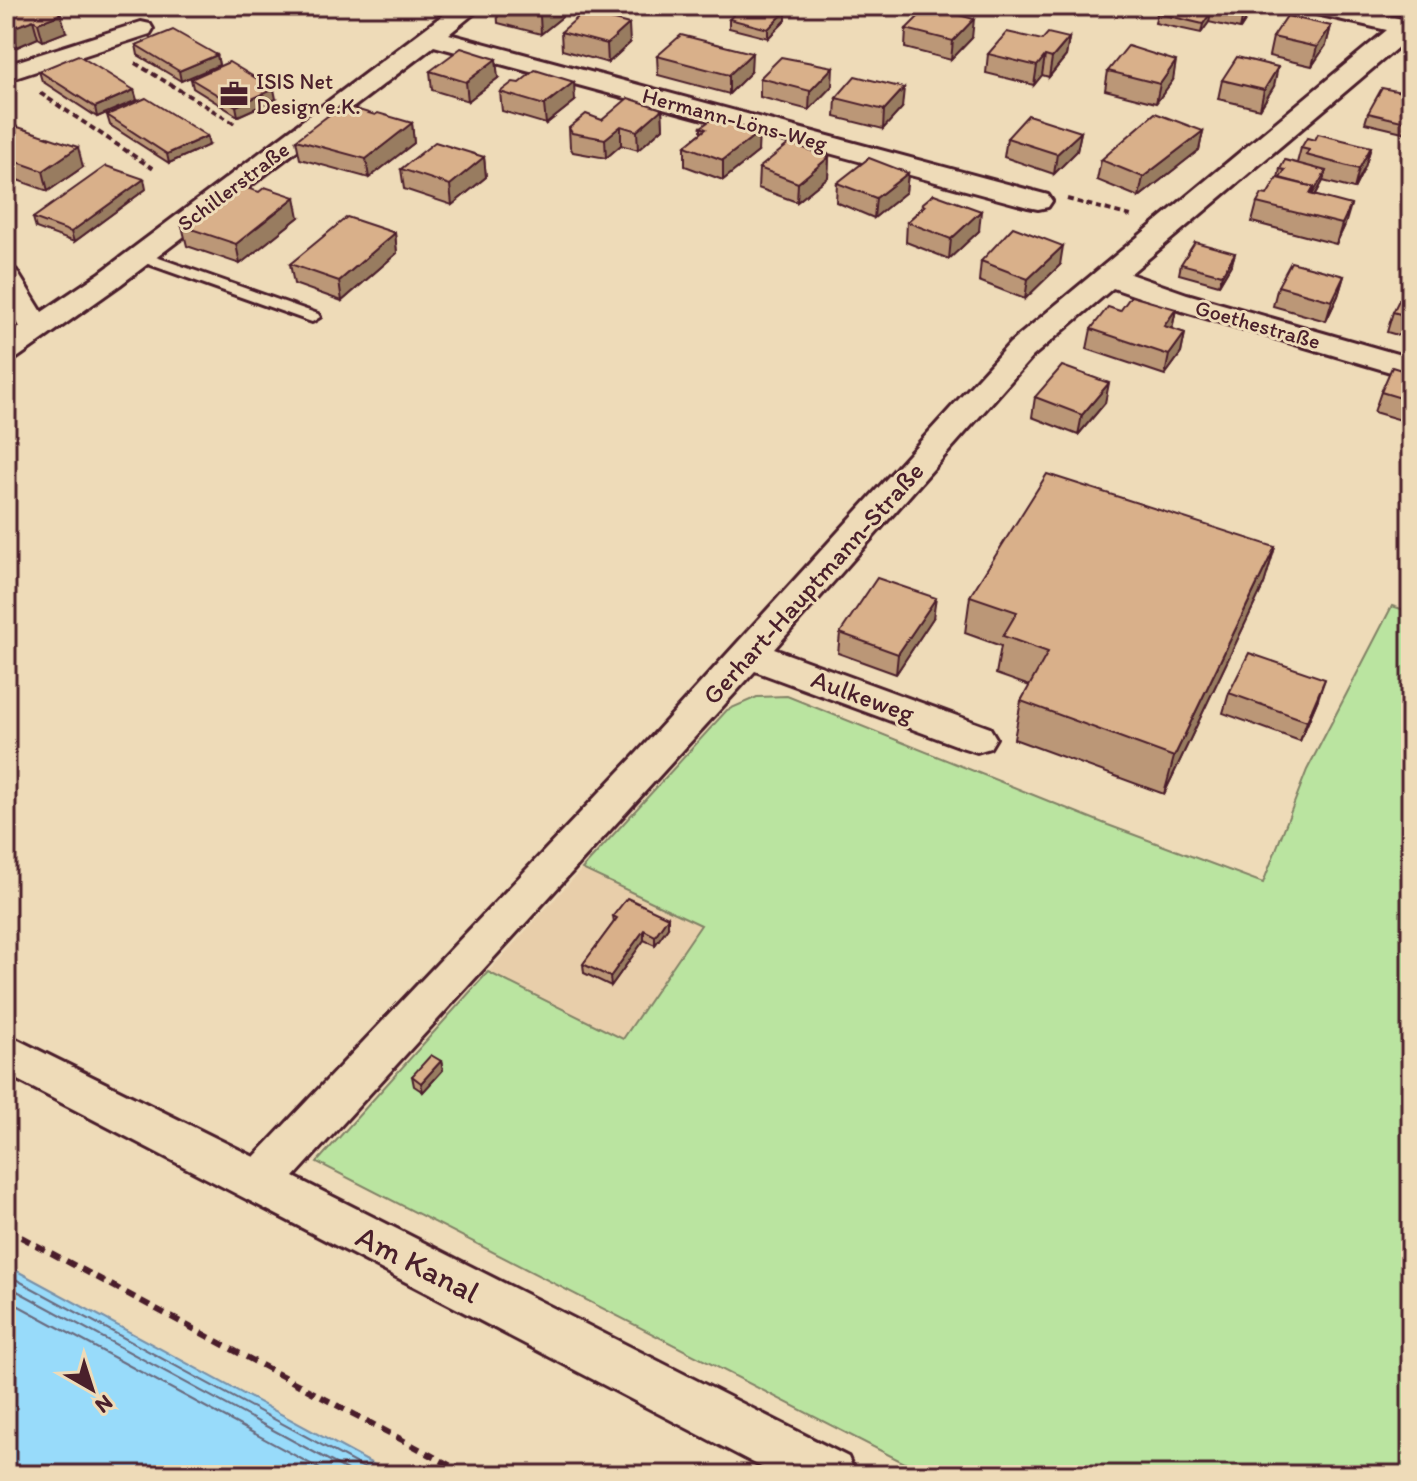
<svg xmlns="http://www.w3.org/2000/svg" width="1417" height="1481" font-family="Itim,sans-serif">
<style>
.built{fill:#e8ceaa}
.green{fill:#bae4a0;stroke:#828266;stroke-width:2}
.water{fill:#98dbfa;stroke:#7990a7;stroke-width:2}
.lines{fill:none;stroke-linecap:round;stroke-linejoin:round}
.shore{stroke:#696a7e;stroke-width:2}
.service-casing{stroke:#4a1f2b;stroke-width:6}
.minor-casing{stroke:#4a1f2b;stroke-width:6}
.path-far1{stroke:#4a1f2b;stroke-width:4;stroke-dasharray:6 4;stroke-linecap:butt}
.path{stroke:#4a1f2b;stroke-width:6;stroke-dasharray:10 7;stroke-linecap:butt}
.service{fill:#eedbb8;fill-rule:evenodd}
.minor{fill:#eedbb8;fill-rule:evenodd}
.wall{fill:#bb9777;stroke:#4a1f2b;stroke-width:2}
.shaded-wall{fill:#987b61;stroke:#4a1f2b;stroke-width:2}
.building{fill:#d9b08a;stroke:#4a1f2b;stroke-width:2}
.labels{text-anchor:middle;stroke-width:6;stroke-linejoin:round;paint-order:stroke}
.far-poi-label{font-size:22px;fill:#4a1f2b;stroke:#eedbb8;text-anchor:start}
.far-street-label{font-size:22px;fill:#4a1f2b;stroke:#eedbb8}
.street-label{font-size:26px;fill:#4a1f2b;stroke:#eedbb8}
.near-street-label{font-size:32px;fill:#4a1f2b;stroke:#eedbb8}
</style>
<rect width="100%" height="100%" fill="#eedbb8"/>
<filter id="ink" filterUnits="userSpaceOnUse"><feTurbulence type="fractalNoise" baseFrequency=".0125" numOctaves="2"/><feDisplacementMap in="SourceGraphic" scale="16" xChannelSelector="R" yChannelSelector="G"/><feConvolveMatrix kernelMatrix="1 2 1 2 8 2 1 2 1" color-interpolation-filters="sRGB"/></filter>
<g filter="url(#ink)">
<polygon class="built" points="582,869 701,925 623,1039 488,972"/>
<polygon class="green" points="1392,606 1411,612 1411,1475 928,1475 317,1162 488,972 623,1039 701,925 582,869 727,710 757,697 787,696 1108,825 1263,883 1307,770"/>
<polygon class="water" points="6,1265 393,1475 6,1475"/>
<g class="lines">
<g class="shore">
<polyline points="6,1274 377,1475"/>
<polyline points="6,1285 356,1475"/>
<polyline points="6,1299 331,1475"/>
</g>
<defs>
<g id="service">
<polygon points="1403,6 1411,6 1411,29 1406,31 1399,27"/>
<polygon points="139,251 318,314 320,317 312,322 306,320 134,259 131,256"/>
</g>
<g id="minor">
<polygon points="455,6 483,6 449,34 1048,195 1052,201 1048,207 1038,209 1028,207 434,46 120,285 17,358 6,360 6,337 20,327 6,302 6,267 16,270 42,312 100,273"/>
<polygon points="1300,6 1345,6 1411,21 1411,36 1130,274 1187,294 1411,358 1411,378 1165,306 1113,288 1032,357 774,649 990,728 996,738 990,748 977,752 964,748 755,671 294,1177 848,1457 856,1475 777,1475 6,1074 6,1034 254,1157 637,753 1010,343 1387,30 1303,11"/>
<polygon points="141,22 150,24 153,29 150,34 6,81 6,65"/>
</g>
</defs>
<use href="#service" class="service-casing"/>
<use href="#minor" class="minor-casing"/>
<g class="path-far1">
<polyline points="135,63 235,124"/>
<polyline points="40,93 155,170"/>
<polyline points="1067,199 1131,216"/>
</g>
<polyline class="path" points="6,1229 468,1475"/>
<use href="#service" class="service"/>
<use href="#minor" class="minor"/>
</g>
<g class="wall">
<polygon points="6,6 66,32 43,41 38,38 17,47 6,40"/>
<polygon points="497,6 561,6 562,17 541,34 498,23"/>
<polygon points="1162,6 1255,6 1240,29 1209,22 1201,33 1155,23 1157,13"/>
<polygon points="786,11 786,20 768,38 729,28 729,19"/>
<polygon points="1331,26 1326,45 1312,66 1269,56 1273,37"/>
<polygon points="906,29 972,38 951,60 905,48"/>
<polygon points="561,32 630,43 608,63 562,50"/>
<polygon points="1069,38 1066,56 1049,77 1042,75 1034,85 986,73 988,54"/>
<polygon points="136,45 217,55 219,65 181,81 138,55"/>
<polygon points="657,56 751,72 729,94 658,75"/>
<polygon points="39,71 137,100 97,117 42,81"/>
<polygon points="430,71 498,78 468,101 432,90"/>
<polygon points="1108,71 1173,80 1156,103 1105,90"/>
<polygon points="760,78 832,86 809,110 760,97"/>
<polygon points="191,79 276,99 238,116 193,88"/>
<polygon points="1222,80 1274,86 1260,109 1218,99"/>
<polygon points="500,92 575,101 546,124 502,111"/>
<polygon points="836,98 902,108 883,129 835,117"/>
<polygon points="662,109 663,128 638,150 621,145 606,158 573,152 570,147 569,128 602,120"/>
<polygon points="1408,111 1411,112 1411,125 1407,133 1365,123 1368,113"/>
<polygon points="107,115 209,145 169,163 110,125"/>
<polygon points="6,123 83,167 48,191 6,176"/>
<polygon points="412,123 414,143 369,178 300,159 296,140"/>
<polygon points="701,127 758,152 723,180 685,166 685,146 701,133"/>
<polygon points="1203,131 1199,150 1139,197 1097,180 1101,160"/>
<polygon points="1081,132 1077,151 1054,174 1004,157 1007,138"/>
<polygon points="1371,147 1365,167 1354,189 1323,181 1315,196 1345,225 1336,244 1252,222 1257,203 1267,195 1278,178 1280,169 1297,163 1301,148"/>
<polygon points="484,157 486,177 452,205 404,189 401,169"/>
<polygon points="829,157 828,177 797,202 758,188 759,168"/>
<polygon points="908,173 906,192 874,218 836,202 837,183"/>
<polygon points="146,189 74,242 36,228 33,218"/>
<polygon points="922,204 979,231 949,259 906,242 907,222 921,209"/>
<polygon points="299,217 240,264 187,246 182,226"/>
<polygon points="395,233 397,253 342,301 294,284 290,264"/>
<polygon points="1235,253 1232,263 1219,285 1179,274 1181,264"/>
<polygon points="981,261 1060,265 1025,299 979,281"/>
<polygon points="1344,276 1338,296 1326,321 1273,306 1278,286"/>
<polygon points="1411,303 1411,339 1387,332 1393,312"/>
<polygon points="1176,309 1172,329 1185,333 1181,353 1165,375 1087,349 1091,329"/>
<polygon points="1411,373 1411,423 1374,412 1381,392"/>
<polygon points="1035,397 1105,403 1078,435 1032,417"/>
<polygon points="1275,547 1264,584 1164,794 1014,739 1021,701 1030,686 996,674 1001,646 965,633 970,596"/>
<polygon points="933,618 896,674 838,653 840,633"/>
<polygon points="1229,693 1318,699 1300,741 1223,713"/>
<polygon points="613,916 668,927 655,945 644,940 611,986 584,973 583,964 614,922"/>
<polygon points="441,1061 443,1070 423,1092 414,1086 412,1076"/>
</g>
<g class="shaded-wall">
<polygon points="551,6 561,6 562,17 541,34 540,16"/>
<polygon points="1247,6 1255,6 1240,29 1244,10"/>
<polygon points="786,11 786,20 768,38 768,29"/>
<polygon points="1211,12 1209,22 1201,33 1203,24"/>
<polygon points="61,14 66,32 43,41 38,23"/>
<polygon points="974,19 972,38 951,60 953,41"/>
<polygon points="33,20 38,38 17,47 12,28"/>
<polygon points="629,24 630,43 608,63 607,44"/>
<polygon points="1331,26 1326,45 1312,66 1317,47"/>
<polygon points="1069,38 1066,56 1049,77 1052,58"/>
<polygon points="752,53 751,72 729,94 729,75"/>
<polygon points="217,55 219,65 181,81 179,71"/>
<polygon points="1045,56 1042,75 1034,85 1037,66"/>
<polygon points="496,59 498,78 468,101 466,82"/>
<polygon points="1176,61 1173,80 1156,103 1160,84"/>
<polygon points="833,67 832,86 809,110 810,91"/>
<polygon points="1278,67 1274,86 1260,109 1264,90"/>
<polygon points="574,82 575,101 546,124 544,105"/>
<polygon points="904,88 902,108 883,129 884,110"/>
<polygon points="274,89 276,99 238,116 236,106"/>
<polygon points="134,90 137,100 97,117 95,107"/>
<polygon points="662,109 663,128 638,150 637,131"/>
<polygon points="412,123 414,143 369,178 366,159"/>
<polygon points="621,126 621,145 606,158 605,139"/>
<polygon points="1203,131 1199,150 1139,197 1143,177"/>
<polygon points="759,132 758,152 723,180 723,160"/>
<polygon points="1081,132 1077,151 1054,174 1057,154"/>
<polygon points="207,136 209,145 169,163 167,154"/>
<polygon points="78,147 83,167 48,191 43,171"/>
<polygon points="1371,147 1365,167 1354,189 1359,169"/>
<polygon points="484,157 486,177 452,205 450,185"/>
<polygon points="829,157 828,177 797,202 798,183"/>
<polygon points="1326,171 1323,181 1305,214 1310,194"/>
<polygon points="908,173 906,192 874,218 876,198"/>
<polygon points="144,179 146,189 74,242 71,232"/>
<polygon points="295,197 299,217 240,264 236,244"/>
<polygon points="1351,205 1345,225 1336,244 1342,224"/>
<polygon points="981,211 979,231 949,259 951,239"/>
<polygon points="395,233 397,253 342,301 339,281"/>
<polygon points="1063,246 1060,265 1025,299 1028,279"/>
<polygon points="1235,253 1232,263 1219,285 1222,275"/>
<polygon points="1344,276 1338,296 1326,321 1332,301"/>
<polygon points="1176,309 1172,329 1164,326"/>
<polygon points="1185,333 1181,353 1165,375 1169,355"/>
<polygon points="1109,383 1105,403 1078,435 1082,415"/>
<polygon points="1275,547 1264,584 1164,794 1174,757"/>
<polygon points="936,598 933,618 896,674 898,654"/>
<polygon points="1325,679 1318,699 1300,741 1307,721"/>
<polygon points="668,917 668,927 655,945 655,936"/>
<polygon points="644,930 644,940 611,986 610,977"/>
<polygon points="441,1061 443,1070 423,1092 421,1083"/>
</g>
<g class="building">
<polygon points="6,6 49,6 61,14 38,23 33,20 12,28 6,24"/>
<polygon points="502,6 551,6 540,16"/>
<polygon points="743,6 776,6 786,11 768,29 729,19"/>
<polygon points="1162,6 1188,6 1187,7 1211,12 1203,24 1157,13"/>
<polygon points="1225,6 1247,6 1244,10"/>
<polygon points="928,7 974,19 953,41 906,29"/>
<polygon points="584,12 629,24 607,44 561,32"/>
<polygon points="1287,16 1331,26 1317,47 1273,37"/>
<polygon points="173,30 217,55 179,71 136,45"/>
<polygon points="1007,32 1042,40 1048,33 1069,38 1052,58 1045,56 1037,66 988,54"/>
<polygon points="681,35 752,53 729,75 657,56"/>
<polygon points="1128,46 1176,61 1160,84 1108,71"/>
<polygon points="461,48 496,59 466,82 430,71"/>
<polygon points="78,55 134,90 95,107 39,71"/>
<polygon points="781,57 833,67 810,91 760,78"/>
<polygon points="1237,57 1278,67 1264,90 1222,80"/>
<polygon points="229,62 274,89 236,106 191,79"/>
<polygon points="535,70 574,82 544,105 500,92 513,82 519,83"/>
<polygon points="855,76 904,88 884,110 836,98"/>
<polygon points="1382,88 1411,94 1411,102 1406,111 1411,112 1410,123 1368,113"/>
<polygon points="146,98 207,136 167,154 107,115"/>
<polygon points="628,98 662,109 637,131 621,126 605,139 572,133 569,128 586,114 602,120"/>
<polygon points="342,105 375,115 378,113 412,123 366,159 296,140"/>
<polygon points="1155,113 1203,131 1143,177 1101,160"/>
<polygon points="1028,115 1081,132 1057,154 1007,138"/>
<polygon points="715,117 759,132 723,160 685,146 706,129 701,127"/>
<polygon points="6,123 78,147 43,171 6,158"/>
<polygon points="1318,134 1371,147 1359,169 1306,155 1309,150 1301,148 1307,138 1315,140"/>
<polygon points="435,142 484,157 450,185 401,169"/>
<polygon points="790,143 829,157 798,183 759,168"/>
<polygon points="869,158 908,173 876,198 837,183"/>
<polygon points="1285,160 1326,171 1312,195 1314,187 1280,178 1285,170 1280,169"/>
<polygon points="106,166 144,179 71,232 33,218"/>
<polygon points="1277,178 1314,187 1310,194 1351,205 1342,224 1257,203 1262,194 1267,195"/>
<polygon points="237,185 259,192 265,187 295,197 236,244 182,226"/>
<polygon points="934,194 981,211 951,239 907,222 925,206 922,204"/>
<polygon points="347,217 395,233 339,281 290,264"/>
<polygon points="1013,227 1063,246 1028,279 981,261"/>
<polygon points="1195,242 1235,253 1222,275 1181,264"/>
<polygon points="1291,262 1344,276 1332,301 1278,286"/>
<polygon points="1131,296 1176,309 1164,326 1185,333 1169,355 1091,329 1108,307 1120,311"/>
<polygon points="1399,300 1411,303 1411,317 1393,312"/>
<polygon points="1062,366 1109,383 1082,415 1035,397"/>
<polygon points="1392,367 1411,373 1411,401 1381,392"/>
<polygon points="1047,474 1275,547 1174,757 1021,701 1048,652 1003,636 1017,612 970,596"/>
<polygon points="877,578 936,598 898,654 840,633"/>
<polygon points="1249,653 1325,679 1307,721 1229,693"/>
<polygon points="627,898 668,917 655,936 644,930 610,977 583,964 617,918 613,916"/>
<polygon points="431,1055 441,1061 421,1083 412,1076"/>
</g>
</g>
<defs>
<symbol id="office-bare" viewBox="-9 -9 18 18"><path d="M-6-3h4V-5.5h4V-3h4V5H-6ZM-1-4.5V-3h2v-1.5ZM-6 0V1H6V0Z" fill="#4a1f2b" stroke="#eedbb8" stroke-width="2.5" paint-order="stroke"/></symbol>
</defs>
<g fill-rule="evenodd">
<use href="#office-bare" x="214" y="74" width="40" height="40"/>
</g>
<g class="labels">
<g class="far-poi-label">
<text x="256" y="89">ISIS Net<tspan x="256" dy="25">Design e.K.</tspan></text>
</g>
<g class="far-street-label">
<text transform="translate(735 119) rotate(15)" y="8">Hermann-Löns-Weg</text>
<text transform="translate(233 186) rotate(-37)" y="8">Schillerstraße</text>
<text transform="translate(1258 324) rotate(16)" y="8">Goethestraße</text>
</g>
<g class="street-label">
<text transform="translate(813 583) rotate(-48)" y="9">Gerhart-Hauptmann-Straße</text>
<text transform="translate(863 696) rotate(20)" y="9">Aulkeweg</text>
</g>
<g class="near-street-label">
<text transform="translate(418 1264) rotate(27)" y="11">Am Kanal</text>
</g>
</g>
<rect width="1417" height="1481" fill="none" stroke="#eedbb8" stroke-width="32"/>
<rect x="16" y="16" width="1385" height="1449" fill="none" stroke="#4a1f2b" stroke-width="3" filter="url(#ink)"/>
<g transform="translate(92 1389) rotate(141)" stroke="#eedbb8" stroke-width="6" paint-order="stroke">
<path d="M0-6L14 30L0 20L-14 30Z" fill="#4a1f2b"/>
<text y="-12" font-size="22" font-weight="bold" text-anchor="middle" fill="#4a1f2b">N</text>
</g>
</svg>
